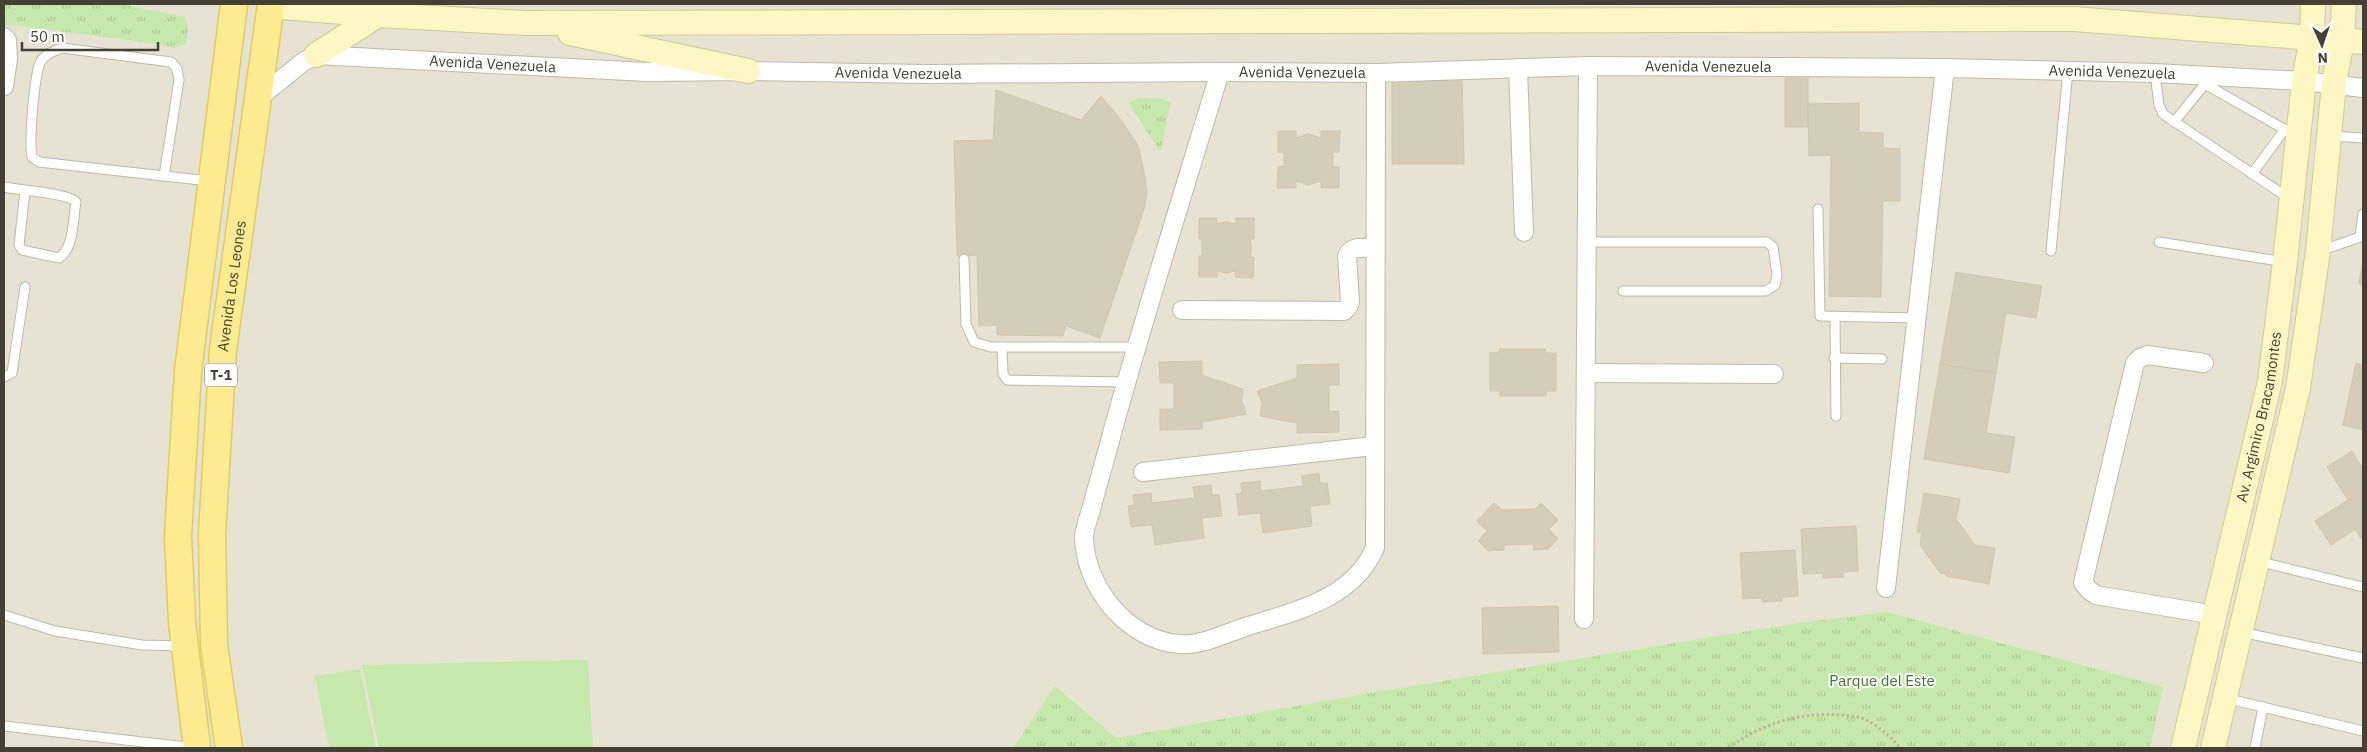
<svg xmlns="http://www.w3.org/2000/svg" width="2367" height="752" font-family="'IBM Plex Sans',sans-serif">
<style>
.residential{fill:#e7e3d3}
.grass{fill:url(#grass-tufts)}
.pitch{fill:#c7e8ad}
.building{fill:#d4cdba;stroke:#cfc6ae}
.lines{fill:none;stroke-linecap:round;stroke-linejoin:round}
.lane-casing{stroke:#beb9a8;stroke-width:11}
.street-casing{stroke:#beb9a8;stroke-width:20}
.secondary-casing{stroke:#d3c994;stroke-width:26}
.primary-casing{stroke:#e4cb61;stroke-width:29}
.path{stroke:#c0b699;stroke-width:3;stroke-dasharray:2.5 2.5;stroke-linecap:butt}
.lane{stroke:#fff;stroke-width:9}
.street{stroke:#fff;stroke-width:18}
.secondary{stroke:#fff7c3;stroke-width:24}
.primary{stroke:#ffec92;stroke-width:26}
.labels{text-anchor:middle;stroke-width:4;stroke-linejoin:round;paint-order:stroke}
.shield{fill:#fff;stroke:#7d7972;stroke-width:1}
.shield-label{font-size:14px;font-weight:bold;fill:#454035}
.street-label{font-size:15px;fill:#454035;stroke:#fff}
.park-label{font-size:15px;fill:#3d7727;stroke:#fff}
</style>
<defs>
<pattern id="grass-tufts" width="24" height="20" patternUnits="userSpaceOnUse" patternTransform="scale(1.25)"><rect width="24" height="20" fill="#c7e8ad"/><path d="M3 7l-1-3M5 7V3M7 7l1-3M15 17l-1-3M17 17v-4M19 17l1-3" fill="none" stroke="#acc895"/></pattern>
</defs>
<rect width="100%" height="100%" fill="#f3f0e5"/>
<rect class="residential" x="4" y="4" width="2359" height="744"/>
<g class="grass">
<path d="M4,4H121L185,17C189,27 189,35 185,45L174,48L142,42L4,24Z"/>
<polygon points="1139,98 1161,99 1171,102 1160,152 1128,102"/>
<polygon points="1887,612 2163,687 2150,748 1013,748 1055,686 1116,738 1375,692 1799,623"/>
</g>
<g class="pitch">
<polygon points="588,660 593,748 379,748 362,665"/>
<polygon points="360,669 376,748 329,748 315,676"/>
</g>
<g class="building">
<polygon points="1392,78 1462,79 1464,164 1392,164"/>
<rect x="1785" y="78" width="23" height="49"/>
<polygon points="996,90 1081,120 1101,96 1118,116 1138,145 1145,177 1147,193 1144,209 1100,338 1066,326 1063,336 997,335 997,325 979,326 977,255 957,256 954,141 993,140"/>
<polygon points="1859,103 1859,132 1883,133 1883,148 1900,149 1900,201 1883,201 1881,297 1829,296 1831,155 1809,156 1808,104"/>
<polygon points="1278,131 1296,131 1296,138 1309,134 1321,138 1321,131 1340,131 1339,152 1333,152 1333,167 1339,167 1339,188 1321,188 1321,181 1308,185 1296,181 1296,188 1277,188 1278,167 1284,166 1284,152 1278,152"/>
<polygon points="1199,218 1217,218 1217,224 1226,222 1236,224 1236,218 1254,218 1254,239 1250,239 1252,248 1250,257 1254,257 1253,278 1235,277 1235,271 1226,273 1217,271 1217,277 1199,277 1199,256 1202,256 1202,239 1199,239"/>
<polygon points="2363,260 2363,285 2359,284"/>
<polygon points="1956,272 2042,286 2036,318 2006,313 1996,373 1940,364"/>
<polygon points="1500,349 1546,349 1545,353 1556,353 1556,391 1546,391 1546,396 1500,396 1500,391 1490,391 1490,353 1499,352"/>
<polygon points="1202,361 1202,375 1243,389 1242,401 1246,414 1202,422 1202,429 1160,430 1160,409 1174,409 1174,383 1160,383 1159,362"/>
<polygon points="2356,363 2363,365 2363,430 2343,425"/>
<polygon points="1339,364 1339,385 1329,385 1329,412 1339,411 1339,432 1297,433 1297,423 1260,416 1262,403 1257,391 1297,378 1297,365"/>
<polygon points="1940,364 1996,373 1986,433 2015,437 2009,473 1924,459"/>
<polygon points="2352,451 2363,469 2363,541 2355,529 2331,545 2315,521 2348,500 2327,467"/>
<polygon points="1319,473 1320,483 1327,483 1330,504 1310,506 1312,526 1263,533 1260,513 1239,515 1236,494 1242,493 1241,483 1260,481 1261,491 1303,486 1302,476"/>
<polygon points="1211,485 1212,495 1219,495 1222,516 1202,518 1204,538 1155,545 1152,525 1131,527 1128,506 1134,505 1133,495 1151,493 1152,503 1195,498 1193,487"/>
<polygon points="1924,493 1960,499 1956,519 1975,545 1995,548 1989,584 1946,576 1946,574 1940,573 1920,545 1922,533 1917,532"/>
<polygon points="1494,503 1502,510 1535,509 1541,503 1558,520 1549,529 1558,539 1548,549 1534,550 1533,544 1504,545 1504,550 1488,551 1478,541 1487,531 1477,521"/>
<polygon points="1856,526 1858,571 1843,572 1843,577 1823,578 1823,573 1803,574 1801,529"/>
<polygon points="1795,550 1798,596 1782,597 1782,601 1762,602 1762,598 1743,599 1740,553"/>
<polygon points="1558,606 1559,652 1483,654 1482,608"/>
</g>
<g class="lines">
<defs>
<g id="lane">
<path d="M62,48L171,62L177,69L179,80L164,176L39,162L32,157C29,141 34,78 40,63C44,54 54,51 62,48Z"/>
<polyline points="2155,73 2159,105 2163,114 2290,199"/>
<polyline points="2200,77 2205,84 2296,136"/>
<polyline points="2174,122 2205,84"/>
<polyline points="2331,136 2363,138"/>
<polyline points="2252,174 2285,129"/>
<polyline points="164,176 210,181"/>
<path d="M4,187C18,190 69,193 76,202C73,218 74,249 59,258L22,250L19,245L25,191"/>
<polyline points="1818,209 1820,316 1918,318"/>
<polyline points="2360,236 2363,214"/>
<polyline points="1588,242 1767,242 1773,247 1777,275 1775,285 1766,291 1623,291"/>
<polyline points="2159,242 2285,262"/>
<polyline points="2051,251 2068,70"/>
<polyline points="2320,251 2363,236"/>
<polyline points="964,259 966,324 974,342 991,347 1136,347"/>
<polyline points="1835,317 1836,416"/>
<polyline points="1002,347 1003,374 1007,380 1126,382"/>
<polyline points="1834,358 1882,359"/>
<polyline points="4,377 12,373 25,287"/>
<polyline points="2257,561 2363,587"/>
<polyline points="4,615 55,631 142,645 183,646"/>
<polyline points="2241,632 2363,658"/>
<polyline points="2225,698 2363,731"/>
<polyline points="4,726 195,748"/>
<polyline points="2255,748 2263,707"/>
</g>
<g id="street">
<polyline points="4,37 7,40 8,59 4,86"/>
<polyline points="1518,68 1524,232"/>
<path d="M1220,72C1184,190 1147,307 1114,426C1107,453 1099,480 1092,506C1090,515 1085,526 1084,536C1084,586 1127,640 1179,644C1199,646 1223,635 1242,628C1291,612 1352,601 1375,548L1376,73"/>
<path id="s1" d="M256,100L303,62L316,55L647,72L748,71L926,74L1220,72L1376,73L1588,66L1945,68L2155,73L2304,81L2363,88"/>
<path d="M1182,310L1344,311L1348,307L1350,302L1347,256C1352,245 1364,248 1375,248"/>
<polyline points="2204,363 2147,355 2140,358 2135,363 2083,583 2089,590 2096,595 2215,615"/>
<polyline points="1587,373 1774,374"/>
<polyline points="1143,472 1373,446"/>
<polyline points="1886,588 1945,68"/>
<polyline points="1584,619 1588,66"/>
</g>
<g id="secondary">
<polyline points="271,6 378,15 525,23 2074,19 2363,42"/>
<polyline points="570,33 748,71"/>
<polyline points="316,55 378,15 380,11"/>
<path id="s2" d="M2183,748L2270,381L2285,262L2304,81L2312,37L2313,4"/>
<polyline points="2213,748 2298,388 2318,251 2334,84 2342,40 2344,4"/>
</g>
<g id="primary">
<polyline points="197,748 182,622 178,536 188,371 234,4"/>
<path id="s3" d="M229,748L214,645L212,534L223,350L271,4"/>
</g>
</defs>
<use href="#lane" class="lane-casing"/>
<use href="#street" class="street-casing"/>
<use href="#secondary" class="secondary-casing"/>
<use href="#primary" class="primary-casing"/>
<path class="path" d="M1729,748C1762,722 1808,710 1849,716C1854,717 1860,717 1864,719C1878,725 1891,737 1900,748"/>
<use href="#lane" class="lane"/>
<use href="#street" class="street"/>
<use href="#secondary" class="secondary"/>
<use href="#primary" class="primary"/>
</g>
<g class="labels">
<rect class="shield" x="205" y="363.5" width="32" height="23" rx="4"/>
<g class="shield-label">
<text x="221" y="380">T-1</text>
</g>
<g class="street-label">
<text dy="5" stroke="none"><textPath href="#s1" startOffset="252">Avenida Venezuela</textPath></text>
<text dy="5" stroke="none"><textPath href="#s1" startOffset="1468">Avenida Venezuela</textPath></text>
<text dy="5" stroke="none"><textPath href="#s1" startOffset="1062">Avenida Venezuela</textPath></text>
<text dy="5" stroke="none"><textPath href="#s1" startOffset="658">Avenida Venezuela</textPath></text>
<text dy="5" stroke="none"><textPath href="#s1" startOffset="1872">Avenida Venezuela</textPath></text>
<text dy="5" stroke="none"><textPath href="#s3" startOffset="464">Avenida Los Leones</textPath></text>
<text dy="5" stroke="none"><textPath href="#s2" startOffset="340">Av. Argimiro Bracamontes</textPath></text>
</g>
<g class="park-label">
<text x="1882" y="686">Parque del Este</text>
</g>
</g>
<rect width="2367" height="752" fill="none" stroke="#454035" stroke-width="10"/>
<g transform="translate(2322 45) rotate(177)" stroke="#ffffff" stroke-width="4" paint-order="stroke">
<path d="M0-4L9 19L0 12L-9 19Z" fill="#454035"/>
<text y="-8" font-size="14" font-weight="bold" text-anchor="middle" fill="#454035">N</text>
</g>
<path d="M22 42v8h136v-8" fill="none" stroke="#454035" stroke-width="2.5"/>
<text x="30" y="42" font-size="15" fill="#454035" stroke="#ffffff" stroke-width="4" paint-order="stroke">50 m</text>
</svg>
